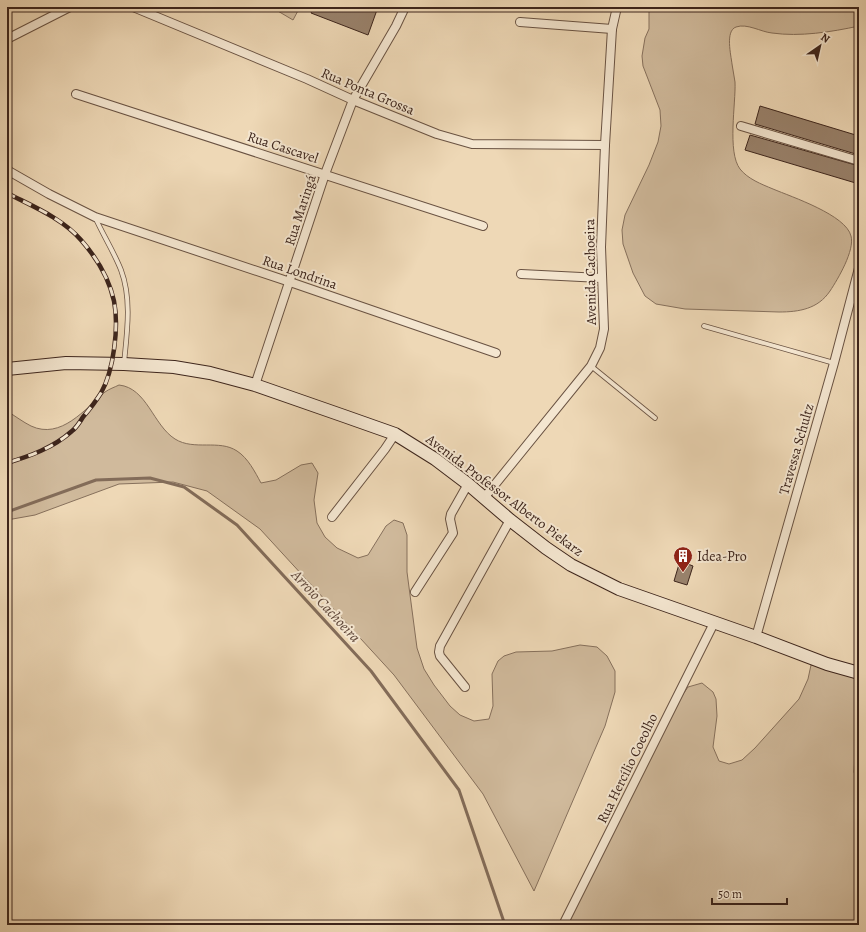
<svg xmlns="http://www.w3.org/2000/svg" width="866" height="932" font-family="Alegreya,serif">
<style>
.green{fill:#d0ba9c;stroke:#86705c}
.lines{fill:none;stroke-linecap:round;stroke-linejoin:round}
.stream{stroke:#836c59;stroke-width:3}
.building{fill:#99826c;stroke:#3d251c}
.service-casing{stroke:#695242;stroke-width:5.5}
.minor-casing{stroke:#695242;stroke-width:10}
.secondary-casing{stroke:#3d251c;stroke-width:14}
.service{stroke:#f4e6d0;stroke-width:4}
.minor{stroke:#f4e6d0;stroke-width:8}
.secondary{stroke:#f4e6d0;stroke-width:12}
.rail-casing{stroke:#3d251c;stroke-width:4.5}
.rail{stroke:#f4e6d0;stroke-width:3;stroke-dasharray:9;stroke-linecap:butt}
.labels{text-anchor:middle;stroke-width:4;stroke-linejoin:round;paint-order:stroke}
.street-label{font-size:14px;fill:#3d251c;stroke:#f4e6d0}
.poi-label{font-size:14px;fill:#3d251c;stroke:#f4e6d0;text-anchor:start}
.water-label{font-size:15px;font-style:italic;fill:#60483b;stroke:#f4e6d0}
</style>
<rect width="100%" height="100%" fill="#eed8b6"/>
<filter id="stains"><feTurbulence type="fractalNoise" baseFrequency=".005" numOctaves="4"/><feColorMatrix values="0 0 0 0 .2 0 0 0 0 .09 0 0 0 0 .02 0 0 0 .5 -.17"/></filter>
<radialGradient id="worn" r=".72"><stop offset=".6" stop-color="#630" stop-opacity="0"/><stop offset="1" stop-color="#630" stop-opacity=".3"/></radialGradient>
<g class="green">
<polygon points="271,7 300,7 293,20"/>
<path d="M649,7H859V26C831,32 800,37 772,33C761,32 747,23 736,27C725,31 731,55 732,64C733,70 734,76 735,82C736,103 727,152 740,169C748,179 761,184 773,189C792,197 846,215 851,236C855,250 838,279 830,291C818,309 799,312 779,312L685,309L656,304L645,296L633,273L623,244L622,230L625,215L649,165L658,142L661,126L660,110L643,66L642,56L645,38L649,29Z"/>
<path d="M119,385C147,388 153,425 175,439C194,451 219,439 237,451C248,458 255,472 261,483L276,480L301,465L312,463L318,473L314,500L317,523L325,537L337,548L358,558L368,555L386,526L394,520L403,523L407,535V572L417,648L424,669L434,685L450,706L460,715L474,721L489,719L493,706L492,674L498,661L504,656L516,652L552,651L580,645L597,647L607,656L615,671V692L605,726L534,891L483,794L394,675L260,529L207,491L173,482L119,484L35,515L7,520V411C15,416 23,422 31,426C61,440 85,409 105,392C109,389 115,387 119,385Z"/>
<polygon points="811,665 833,668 859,678 859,741 855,756 854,772 859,788 859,925 561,925 559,923 571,909 679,700 688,687 702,683 713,692 716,699 717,716 713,747 719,761 729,764 742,760 755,748 799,699 808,679"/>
</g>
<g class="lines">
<polyline class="stream" points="7,512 96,480 150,478 184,487 237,525 371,671 459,790 505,925"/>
</g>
<g class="building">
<polygon points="314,7 378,7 368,35 311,13"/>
<polygon points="760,106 859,136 859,155 755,124"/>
<polygon points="750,135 859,166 859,184 745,150"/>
<polygon points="680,561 693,566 687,585 674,581"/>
</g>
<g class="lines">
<defs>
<g id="service">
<path d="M95,217C103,235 114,252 121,270C132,299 127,333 124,363"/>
<polyline points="704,326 834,363"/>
<polyline points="591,366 655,418"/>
</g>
<g id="minor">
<polyline points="133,7 307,79 353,100 437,134 472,144 605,145"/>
<polyline points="520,22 612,29"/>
<polyline points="7,39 70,7"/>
<polyline points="76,94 483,226"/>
<polyline points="741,126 859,161"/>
<polyline points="7,170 49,194 95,217 290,282 496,353"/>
<polyline points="521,274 601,278"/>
<polyline points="255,385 325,174 353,100 396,26 405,7"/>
<polyline points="484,498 591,366 600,348 604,329 601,247 605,145 612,29 617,7"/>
<polyline points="332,517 385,449 395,434"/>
<polyline points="415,592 453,533 450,519 451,514 468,484"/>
<polyline points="756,637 834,363 859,268"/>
<polyline points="465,687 440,656 439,652 440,646 510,520"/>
<polyline points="563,925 714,623"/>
</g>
<polyline id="secondary" points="7,369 66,363 124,364 174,367 210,373 255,385 344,416 395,434 435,459 468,484 510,520 546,548 571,565 619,589 756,637 827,664 859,673"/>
</defs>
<use href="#service" class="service-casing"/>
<use href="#minor" class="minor-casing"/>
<use href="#secondary" class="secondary-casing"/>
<use href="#service" class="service"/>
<use href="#minor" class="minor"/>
<use href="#secondary" class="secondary"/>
<defs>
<path id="rail" d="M7,193C32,206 62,218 81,240C96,257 109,278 114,301C119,326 114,370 101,393C96,401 89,410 83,417C80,422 76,428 72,431C53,448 30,456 7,463"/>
</defs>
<use href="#rail" class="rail-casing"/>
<use href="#rail" class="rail"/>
</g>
<defs>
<symbol id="building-pin" viewBox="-11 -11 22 30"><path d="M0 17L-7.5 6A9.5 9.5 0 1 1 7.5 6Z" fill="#8f2418" stroke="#f4e6d0"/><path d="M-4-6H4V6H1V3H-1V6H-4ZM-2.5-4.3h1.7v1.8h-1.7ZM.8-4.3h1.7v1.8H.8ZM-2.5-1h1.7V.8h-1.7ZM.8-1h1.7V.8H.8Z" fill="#fff"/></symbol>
</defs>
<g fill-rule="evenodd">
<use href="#building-pin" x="672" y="545" width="22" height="30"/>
</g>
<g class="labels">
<g class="street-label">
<text transform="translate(368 91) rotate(23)" y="5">Rua Ponta Grossa</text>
<text transform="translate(283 147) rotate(18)" y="5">Rua Cascavel</text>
<text transform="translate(300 210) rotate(-72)" y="5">Rua Maringá</text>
<text transform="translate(300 272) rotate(19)" y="5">Rua Londrina</text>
<text transform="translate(590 272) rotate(-91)" y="5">Avenida Cachoeira</text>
<text transform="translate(796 449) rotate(-74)" y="5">Travessa Schultz</text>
<text transform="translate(505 495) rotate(37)" y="5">Avenida Professor Alberto Piekarz</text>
<text transform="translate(627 768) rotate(-64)" y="5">Rua Hercílio Coeolho</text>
</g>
<g class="poi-label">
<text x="697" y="561">Idea-Pro</text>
</g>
<g class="water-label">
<text transform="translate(326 606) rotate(47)" y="5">Arroio Cachoeira</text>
</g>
</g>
<rect width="866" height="932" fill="none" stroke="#eed8b6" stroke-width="24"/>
<rect x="8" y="8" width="850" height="916" fill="none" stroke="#3d251c" stroke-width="2"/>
<rect x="12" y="12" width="842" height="908" fill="none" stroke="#3d251c"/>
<g transform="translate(820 46) rotate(34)" stroke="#f4e6d0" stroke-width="3" paint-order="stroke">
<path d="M0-3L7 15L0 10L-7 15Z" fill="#3d251c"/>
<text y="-6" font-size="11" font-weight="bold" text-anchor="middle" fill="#3d251c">N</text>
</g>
<path d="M712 898v6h75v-6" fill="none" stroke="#3d251c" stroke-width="2"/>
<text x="718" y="898" font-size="12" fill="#3d251c" stroke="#f4e6d0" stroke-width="3" paint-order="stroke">50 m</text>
<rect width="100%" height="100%" filter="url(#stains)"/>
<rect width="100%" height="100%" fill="url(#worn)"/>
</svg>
